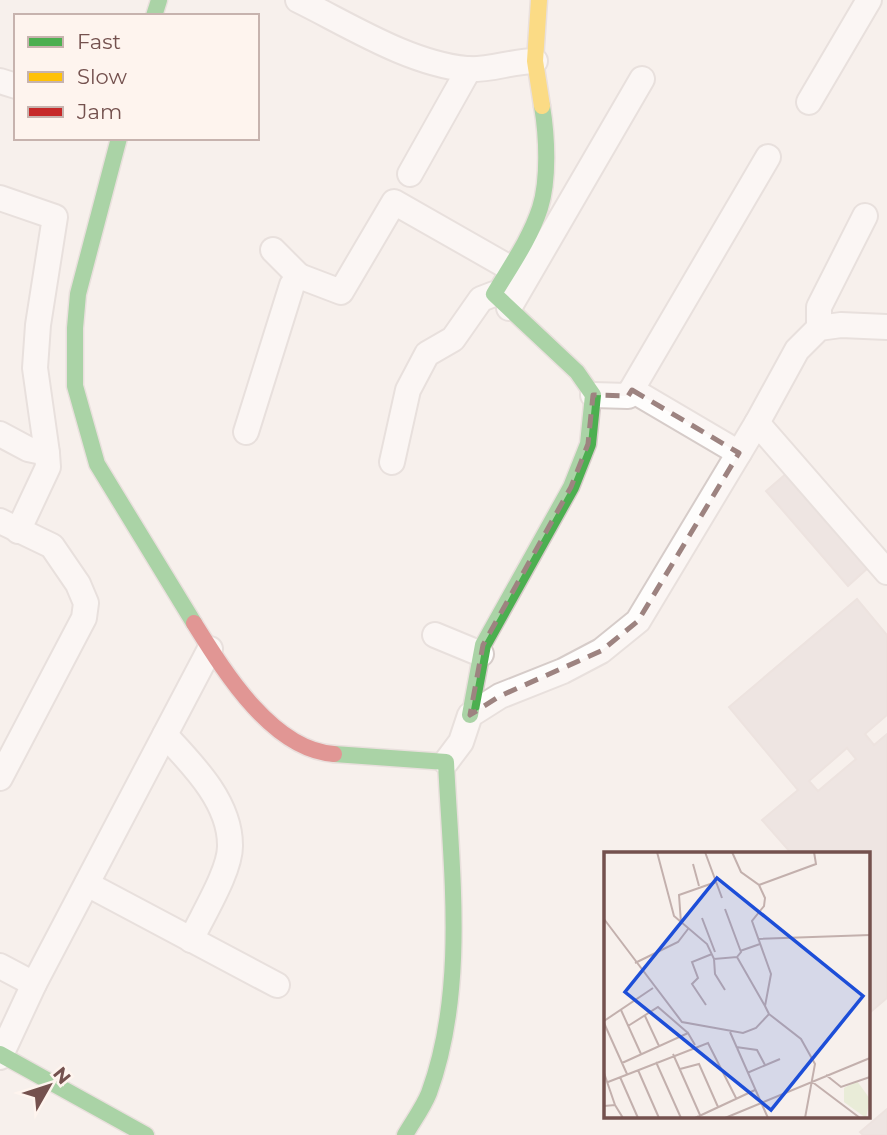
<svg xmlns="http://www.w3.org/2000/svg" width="887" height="1135" font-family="Montserrat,sans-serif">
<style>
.building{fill:#e3d7d4;stroke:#dfd2cf;stroke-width:2;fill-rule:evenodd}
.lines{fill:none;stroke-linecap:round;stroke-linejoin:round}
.street-casing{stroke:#d6ccc9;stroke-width:28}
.fast-casing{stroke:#d8ccca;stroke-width:19}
.slow-casing{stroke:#d8ccca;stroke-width:19}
.jam-casing{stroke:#d8ccca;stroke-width:19}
.street{stroke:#fefdfc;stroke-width:24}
.fast{stroke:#4caf50;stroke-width:16}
.slow{stroke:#ffc107;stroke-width:16}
.jam{stroke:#c62828;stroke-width:16}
.marked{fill:none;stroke:#9d8380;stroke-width:5;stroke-dasharray:14 9;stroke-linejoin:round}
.inset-road{fill:none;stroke:#c3b0ad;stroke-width:2}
.view{fill:#1d4ed8;fill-opacity:0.15;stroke:#1d4ed8;stroke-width:3.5}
.inset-edge{fill:none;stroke:#74514e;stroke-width:3.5}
</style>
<rect width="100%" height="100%" fill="#f7f0ec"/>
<g class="building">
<polygon points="787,473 868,568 848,586 766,491"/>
<path d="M857,599L887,635V715L865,734L874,745L887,734V998L868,1014V853H791L762,820L798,790L729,707ZM847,748L856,759L818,791L809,781Z"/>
<polygon points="887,1109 887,1135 863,1135 860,1132"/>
</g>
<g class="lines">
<defs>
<g id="street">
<path d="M298,0C349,25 408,63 466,69C488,71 513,61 535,61"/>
<polyline points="0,81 16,86"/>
<polyline points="809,102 869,0"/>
<polyline points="410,174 469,69"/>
<polyline points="0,198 55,217 38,325 35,368 47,453"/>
<polyline points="273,250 299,276"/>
<polyline points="509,308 642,79"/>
<polyline points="819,328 819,307 865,216"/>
<polyline points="632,390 739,453"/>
<polyline points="593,395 628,396 768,157"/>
<polyline points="757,423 887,572"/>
<polyline points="246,432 292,285 299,276 341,292 394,202 510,268"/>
<polyline points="0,434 28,449 47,453 48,467 18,531"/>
<polyline points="392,462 408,390 427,354 453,339 481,299 494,294"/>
<polyline points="0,521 52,546 78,584 86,603 84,618 0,778"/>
<polyline points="435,635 481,654"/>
<path d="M165,735C193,765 230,802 230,845C231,870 202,916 191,940"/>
<polyline points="446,762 461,742 470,715 500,696 563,671 601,651 638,621 757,423 797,350 819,328 841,325 887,327"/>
<polyline points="87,884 277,985"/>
<polyline points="0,966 34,984"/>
<polyline points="0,1057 34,984 210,649"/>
</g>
<g id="fast">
<polyline points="154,16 159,0"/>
<polyline points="119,138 78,294 75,328 75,386 97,464 194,623"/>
<path d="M470,715L483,645L571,487L588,444L593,395L577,372L494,294C510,267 530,239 540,208C549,179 547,136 542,106"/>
<path d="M334,754L446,762C451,870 467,989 429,1093C423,1108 413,1121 405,1135"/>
<polyline points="0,1054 146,1135"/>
</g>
<polyline id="slow" points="539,0 535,61 542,106"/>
<path id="jam" d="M194,623C224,671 272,750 334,754"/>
</defs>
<use href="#street" class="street-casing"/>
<use href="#fast" class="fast-casing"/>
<use href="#slow" class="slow-casing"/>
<use href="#jam" class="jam-casing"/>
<use href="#street" class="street"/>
<use href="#fast" class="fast"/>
<use href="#slow" class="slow"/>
<use href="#jam" class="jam"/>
</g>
<path d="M0 0H887V1135H0ZM632,390L739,453L638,621L601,651L500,696L470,715L483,645L571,487L588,444L593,395L628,396Z" fill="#f7f0ec" fill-opacity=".55" fill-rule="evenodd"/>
<path class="marked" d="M632,390L739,453L638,621L601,651L500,696L470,715L483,645L571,487L588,444L593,395L628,396Z"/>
<g transform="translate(604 852)">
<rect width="266" height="266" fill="#f7f0ec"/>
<path d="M253,229L266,247L262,266L240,250V236Z" fill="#e9ecd8"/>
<path class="inset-road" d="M53,0L70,64L103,92L110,107L133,105L161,154M101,0L118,46M128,0L137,20L155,33L161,46L160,54L148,69L167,122L161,154L165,162M89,12L95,34M155,33L212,12L210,0M121,57L137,100L133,105M98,66L111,100M0,67L78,170L139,181L152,176L165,162L197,187L211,212L201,266M77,71L75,43L112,30M154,87L266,83M136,99L156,92M110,107L111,122L121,138M31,111L74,90L84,77M102,153L88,132L94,126L88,110L108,102M17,158L37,202M41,164L55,194M0,169L49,136M0,171L23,222M24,174L54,155L84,181M126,180L164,266M132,195L153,198L161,213M69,202L96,263M52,210L77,266M18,211L84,181L91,193M76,217L95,212L114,255M34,218L55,266M0,221L11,253M143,221L176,207M222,223L237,235L266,225M16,225L34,266M207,229L256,266M4,230L104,191L132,246M0,254L11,253L19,266M91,266L151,238M121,266L266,206"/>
<path class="view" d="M113,26L259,144L167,258L21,140Z"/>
<rect width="266" height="266" class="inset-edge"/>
</g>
<rect x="14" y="14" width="245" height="126" fill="#fef4ee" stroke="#c7b3ae" stroke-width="2"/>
<rect x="28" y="37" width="35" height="10" fill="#4caf50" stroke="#c7b3ae" stroke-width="2"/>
<text x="77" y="49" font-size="21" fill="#74514e">Fast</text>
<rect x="28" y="72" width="35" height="10" fill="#ffc107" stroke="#c7b3ae" stroke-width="2"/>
<text x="77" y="84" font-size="21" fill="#74514e">Slow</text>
<rect x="28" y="107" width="35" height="10" fill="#c62828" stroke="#c7b3ae" stroke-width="2"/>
<text x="77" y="119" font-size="21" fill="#74514e">Jam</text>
<g transform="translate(49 1086) rotate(51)" stroke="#fef4ee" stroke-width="5" paint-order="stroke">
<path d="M0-5L12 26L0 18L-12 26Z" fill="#74514e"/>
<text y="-10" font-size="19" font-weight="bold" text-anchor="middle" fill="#74514e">N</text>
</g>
</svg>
